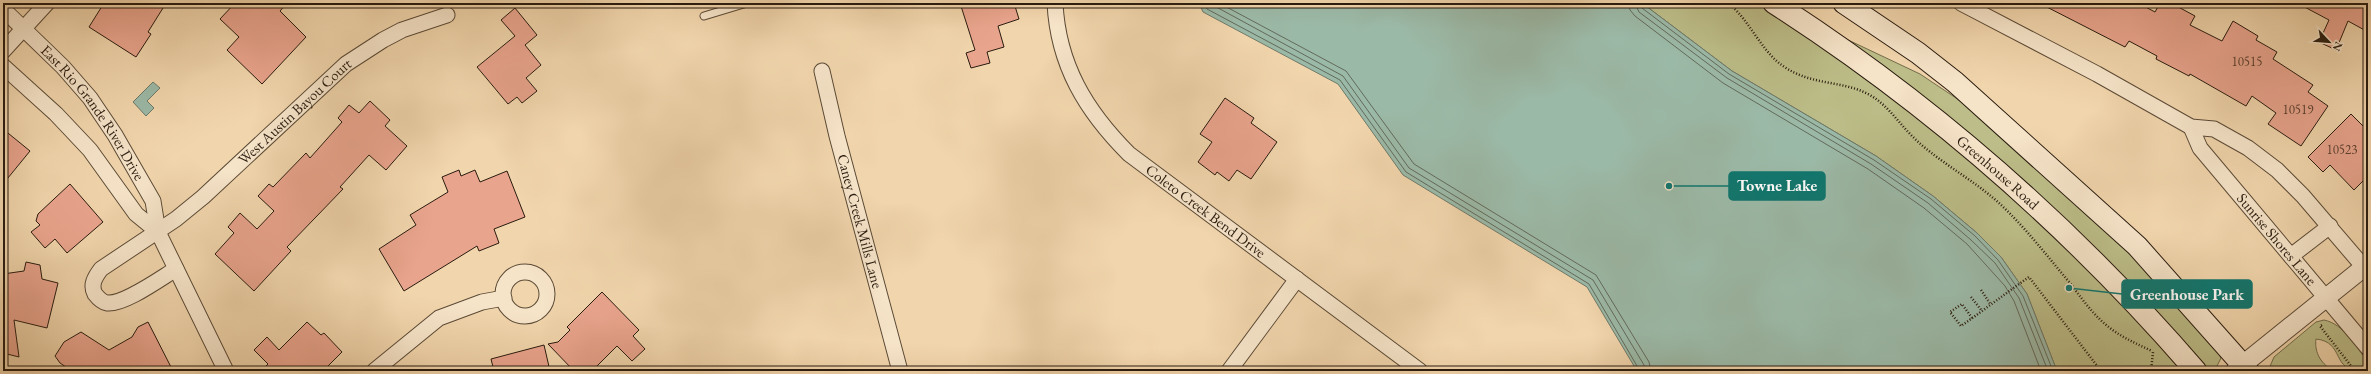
<svg xmlns="http://www.w3.org/2000/svg" width="2371" height="374" font-family="'EB Garamond',serif">
<style>
.green{fill:#bcbd88;stroke:#726c4c}
.water{fill:#9bb9a7;stroke:#6d7a6a}
.lines{fill:none;stroke-linecap:round;stroke-linejoin:round}
.shore{stroke:#626a5b;stroke-width:1}
.building{fill:#e9a48d;stroke:#291b0f}
.service-casing{stroke:#5b4a36;stroke-width:9}
.minor-casing{stroke:#5b4a36;stroke-width:17}
.tertiary-casing{stroke:#5b4a36;stroke-width:20}
.secondary-casing{stroke:#291b0f;stroke-width:23}
.path{stroke:#291b0f;stroke-width:2.5;stroke-dasharray:1 2;stroke-linecap:butt}
.service{stroke:#f6e4c9;stroke-width:7}
.minor{stroke:#f6e4c9;stroke-width:15}
.tertiary{stroke:#f6e4c9;stroke-width:18}
.secondary{stroke:#f6e4c9;stroke-width:21}
.labels{text-anchor:middle;stroke-width:3;stroke-linejoin:round;paint-order:stroke}
.number-label{font-size:13px;fill:#593d2e}
.street-label{font-size:15px;fill:#291b0f;stroke:#f6e4c9}
.leader{fill:none;stroke:#0f766e;stroke-width:1.5}
.callout-dot{fill:#0f766e;stroke:#f6e4c9;stroke-width:1.5}
.callout{fill:#0f766e;stroke:#0f766e;stroke-width:1.5}
.callout-label{font-size:16px;text-anchor:middle;font-weight:bold;fill:#fff}
</style>
<rect width="100%" height="100%" fill="#f1d5ac"/>
<filter id="stains"><feTurbulence type="fractalNoise" baseFrequency=".005" numOctaves="4"/><feColorMatrix values="0 0 0 0 .2 0 0 0 0 .09 0 0 0 0 .02 0 0 0 .5 -.17"/></filter>
<radialGradient id="worn" r=".72"><stop offset=".6" stop-color="#630" stop-opacity="0"/><stop offset="1" stop-color="#630" stop-opacity=".3"/></radialGradient>
<g class="green">
<polygon points="1642,3 1770,3 1920,74 1971,108 2137,260 2214,344 2221,358 2217,366 2212,371 2057,371 2027,294 2001,257 1977,233 1933,196 1876,156 1732,71"/>
<path d="M2324,320C2344,324 2356,347 2368,362L2361,371C2331,371 2345,342 2316,339C2314,353 2322,365 2334,371H2268L2274,357L2316,322Z"/>
</g>
<g class="water">
<polygon points="1199,3 1642,3 1732,71 1876,156 1933,196 1977,233 2001,257 2027,294 2057,371 1637,371 1587,287 1403,175 1338,84 1203,12"/>
<polygon points="153,82 160,88 147,101 154,108 146,116 133,102"/>
</g>
<g class="lines">
<g class="shore">
<polyline points="1204,3 1207,9 1340,80 1406,172 1589,284 1640,371"/>
<polyline points="1209,3 1343,76 1409,168 1593,280 1644,365 1645,371"/>
<polyline points="1219,3 1346,71 1414,164 1596,275 1649,362 1651,371"/>
<polyline points="1629,3 1630,10 1635,16 1723,83 1868,169 1924,208 1967,244 2005,286 2014,301 2041,371"/>
<polyline points="1635,3 1639,12 1727,78 1871,164 1928,203 1971,240 1995,263 2019,298 2048,371"/>
<polyline points="1640,3 1642,8 1729,74 1874,160 1931,199 1975,236 1998,260 2023,296 2053,371"/>
</g>
</g>
<g class="building">
<polygon points="104,3 156,3 163,8 148,32 151,34 136,57 89,27"/>
<polygon points="235,3 287,3 280,11 306,37 262,84 227,50 239,37 220,19"/>
<polygon points="960,3 1014,3 1019,19 998,26 1004,47 987,52 990,63 971,68 966,53 975,50"/>
<polygon points="2039,3 2138,3 2155,12 2160,3 2171,3 2195,16 2190,25 2222,41 2233,21 2258,36 2256,40 2277,52 2273,59 2313,85 2308,92 2328,106 2301,146 2268,124 2276,113 2252,96 2246,106 2190,74 2189,76 2156,59 2157,56 2129,41 2125,47"/>
<polygon points="2297,3 2368,3 2368,32 2348,21 2336,50 2319,42 2329,20"/>
<polygon points="515,8 537,35 525,45 541,65 526,78 537,91 522,103 517,97 508,104 477,67 515,36 501,20"/>
<polygon points="1225,98 1254,118 1251,123 1277,142 1251,179 1237,170 1229,181 1217,172 1215,175 1198,162 1212,142 1200,134"/>
<polygon points="370,101 390,120 385,126 407,146 386,170 369,155 340,187 343,189 287,247 291,251 254,291 215,254 234,233 228,227 240,213 257,229 274,211 258,196 269,184 273,187 306,153 310,158 342,122 338,118 349,105 359,113"/>
<polygon points="2351,114 2368,131 2368,176 2354,190 2330,165 2323,172 2308,157"/>
<polygon points="3,129 30,151 3,184"/>
<polygon points="459,170 461,176 475,170 480,182 507,171 525,217 494,229 499,243 479,251 477,246 404,291 379,249 416,225 410,215 448,192 442,177"/>
<polygon points="70,184 103,222 67,253 55,239 45,248 31,232 40,225 36,221 38,214"/>
<polygon points="26,262 40,265 42,279 58,283 47,328 14,320 19,357 3,353 3,274 24,271"/>
<polygon points="602,292 639,330 633,336 645,349 632,361 617,346 592,371 574,371 548,344 558,342 570,330 567,327"/>
<polygon points="148,322 173,371 72,371 60,363 55,356 64,342 81,332 109,350 132,337 138,327"/>
<polygon points="307,322 321,335 324,333 342,352 323,371 261,371 268,364 254,350 267,337 279,350"/>
<polygon points="544,345 550,371 494,371 491,359"/>
</g>
<g class="lines">
<defs>
<polyline id="service" points="704,16 747,3"/>
<g id="minor">
<path id="s1" d="M1055,3C1058,65 1086,111 1129,154L1420,371"/>
<polyline points="1961,3 2097,74 2191,127 2214,129 2248,148 2277,170 2303,196 2368,272"/>
<path id="s2" d="M3,9L63,67L90,98L115,135L153,201L158,232L226,371"/>
<polyline points="3,51 47,3"/>
<polyline points="3,66 56,114 90,150 136,214 158,232"/>
<path id="s3" d="M822,71L837,136L900,371"/>
<path id="s4" d="M2191,127L2200,148L2368,348"/>
<polyline points="2291,256 2330,226"/>
<path id="s5" d="M176,269C161,278 124,305 107,303C102,302 98,298 95,294C90,285 95,277 101,269L176,219L203,197L346,64L383,40L402,30L447,15"/>
<circle cx="525" cy="294" r="22"/>
<polyline points="374,371 439,318 482,302 504,298"/>
<polyline points="1229,371 1297,279"/>
</g>
<polyline id="tertiary" points="2235,371 2368,264"/>
<g id="secondary">
<path id="s6" d="M1774,3C1931,104 2074,230 2196,371"/>
<polyline points="1844,3 1918,53 1955,82 2137,246 2248,371"/>
</g>
</defs>
<use href="#service" class="service-casing"/>
<use href="#minor" class="minor-casing"/>
<use href="#tertiary" class="tertiary-casing"/>
<use href="#secondary" class="secondary-casing"/>
<g class="path">
<path d="M1728,3C1750,20 1760,50 1783,66C1812,86 1841,80 1868,94C1887,104 1897,121 1912,136C1938,162 1973,179 2000,204C2026,228 2047,256 2070,283C2082,299 2094,316 2110,328C2123,338 2137,344 2152,351"/>
<polyline points="1981,290 1991,305"/>
<polyline points="1971,297 1982,311"/>
<path d="M1972,318L1962,304L1950,312L1961,326C1984,310 2006,293 2029,277L2101,371"/>
<polyline points="2322,325 2320,326 2355,371"/>
<polyline points="2151,371 2153,352"/>
</g>
<use href="#service" class="service"/>
<use href="#minor" class="minor"/>
<use href="#tertiary" class="tertiary"/>
<use href="#secondary" class="secondary"/>
</g>
<g class="labels">
<g class="number-label">
<text x="2247" y="66">10515</text>
<text x="2298" y="114">10519</text>
<text x="2342" y="154">10523</text>
</g>
<g class="street-label">
<text dy="5" stroke="none"><textPath href="#s5" startOffset="371">West Austin Bayou Court</textPath></text>
<text dy="5" stroke="none"><textPath href="#s2" startOffset="138">East Rio Grande River Drive</textPath></text>
<text dy="5" stroke="none"><textPath href="#s6" startOffset="281">Greenhouse Road</textPath></text>
<text dy="5" stroke="none"><textPath href="#s1" startOffset="268">Coleto Creek Bend Drive</textPath></text>
<text dy="5" stroke="none"><textPath href="#s3" startOffset="155">Caney Creek Mills Lane</textPath></text>
<text dy="5" stroke="none"><textPath href="#s4" startOffset="142">Sunrise Shores Lane</textPath></text>
</g>
</g>
<path class="leader" d="M1669 186L1729 186M2069 288L2122 294"/>
<g class="callout-dot">
<circle cx="1669" cy="186" r="4"/>
<circle cx="2069" cy="288" r="4"/>
</g>
<g class="callout">
<rect x="1729" y="172" width="96" height="28" rx="4"/>
<rect x="2122" y="280" width="130" height="28" rx="4"/>
</g>
<g class="callout-label">
<text x="1777" y="191">Towne Lake</text>
<text x="2187" y="300">Greenhouse Park</text>
</g>
<rect width="2371" height="374" fill="none" stroke="#f1d5ac" stroke-width="16"/>
<rect x="4" y="4" width="2363" height="366" fill="none" stroke="#291b0f" stroke-width="2"/>
<rect x="8" y="8" width="2355" height="358" fill="none" stroke="#291b0f"/>
<g transform="translate(2329 42) rotate(116)" stroke="#f6e4c9" stroke-width="3" paint-order="stroke">
<path d="M0-3L7 15L0 10L-7 15Z" fill="#291b0f"/>
<text y="-6" font-size="11" font-weight="bold" text-anchor="middle" fill="#291b0f">N</text>
</g>
<rect width="100%" height="100%" filter="url(#stains)"/>
<rect width="100%" height="100%" fill="url(#worn)"/>
</svg>
